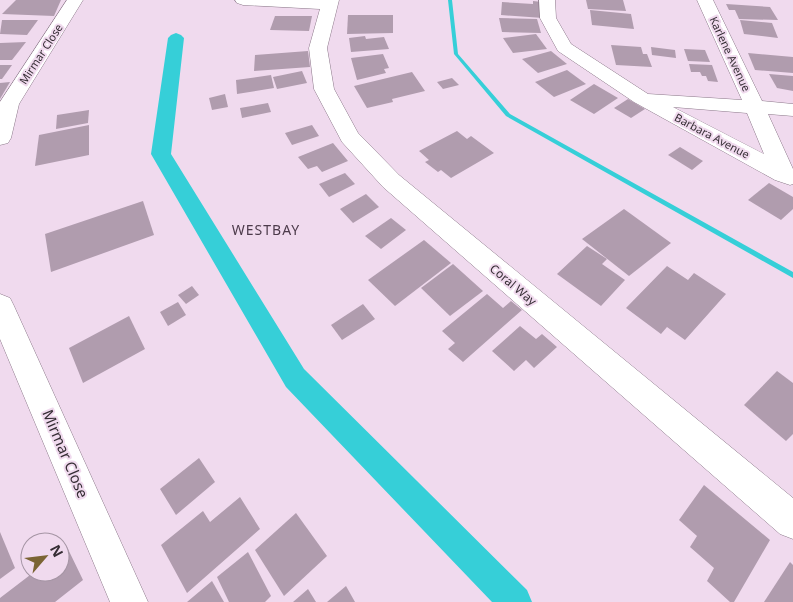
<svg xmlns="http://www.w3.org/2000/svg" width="793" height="602" font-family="'Noto Sans',sans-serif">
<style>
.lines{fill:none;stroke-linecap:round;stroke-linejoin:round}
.stream{fill:#36cfd8;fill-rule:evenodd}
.canal{fill:#36cfd8;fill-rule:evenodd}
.building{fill:#b09cae}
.minor-casing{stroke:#8b7889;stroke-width:1}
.minor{fill:#fff;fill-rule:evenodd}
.labels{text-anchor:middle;stroke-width:4;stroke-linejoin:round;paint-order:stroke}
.far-street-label{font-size:11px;fill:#352d34;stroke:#f0daee}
.street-label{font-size:12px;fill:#352d34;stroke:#f0daee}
.neighbourhood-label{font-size:14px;letter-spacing:1px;fill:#4d3b4b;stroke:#f0daee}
.near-street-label{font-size:15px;fill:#352d34;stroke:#f0daee}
</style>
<rect width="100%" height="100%" fill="#f0daee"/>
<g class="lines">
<polygon class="stream" points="448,0 452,0 458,54 510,114 793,272 793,278 506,116 454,54"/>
<polygon class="canal" points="176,33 181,35 184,38 171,154 304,369 527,590 532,602 492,602 286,387 151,154 168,38 171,35"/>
</g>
<g class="building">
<polygon points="16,0 61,0 54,16 2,14"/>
<polygon points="586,0 623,0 626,11 588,9"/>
<polygon points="533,1 542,2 543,18 501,15 502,2 533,4"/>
<polygon points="726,4 770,7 778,20 739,19 735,10 729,10"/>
<polygon points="590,10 631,14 634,29 592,25"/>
<polygon points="348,15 393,15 393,33 347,34"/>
<polygon points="275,16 312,16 309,31 270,30"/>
<polygon points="499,18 537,19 541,33 502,32"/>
<polygon points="2,20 38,20 27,35 0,34"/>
<polygon points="740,20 772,23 778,38 744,34"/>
<polygon points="536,34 547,49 513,53 503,38"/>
<polygon points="365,36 366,39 384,37 389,49 351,52 349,38"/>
<polygon points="26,42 12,60 0,60 0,43"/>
<polygon points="611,45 641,47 643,54 647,54 652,67 616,65"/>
<polygon points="651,47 675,50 676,58 652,55"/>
<polygon points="684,49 705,50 710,62 688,61"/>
<polygon points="308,51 310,67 254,71 255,55"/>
<polygon points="551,51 567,64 538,73 522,59"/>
<polygon points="748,53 793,57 793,73 755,70"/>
<polygon points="383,54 389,68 384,69 386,73 357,80 351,58"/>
<polygon points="689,64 712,65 718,82 708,81 706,76 702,76 700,72 691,72"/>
<polygon points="0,65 12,65 2,79 0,79"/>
<polygon points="567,70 586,84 554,97 535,82"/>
<polygon points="302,71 307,83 277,89 273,77"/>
<polygon points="412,72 425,91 392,99 393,102 367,108 354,86"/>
<polygon points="769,74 793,76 793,91 777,88"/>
<polygon points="271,75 274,88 237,94 236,80"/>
<polygon points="452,78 459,85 443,89 437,82"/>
<polygon points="10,82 0,99 0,83"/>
<polygon points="594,84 618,98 594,114 570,100"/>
<polygon points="225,94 228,107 212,110 209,98"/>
<polygon points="628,99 645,109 631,118 614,108"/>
<polygon points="268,103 271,112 242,118 240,108"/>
<polygon points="89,110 88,123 56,129 57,115"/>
<polygon points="89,125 89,155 35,166 39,135"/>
<polygon points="312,125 319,136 292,145 285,133"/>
<polygon points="457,131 467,139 471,136 494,153 451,178 441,170 438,172 425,162 429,160 419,151"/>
<polygon points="333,143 348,161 322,172 317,166 308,169 298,157"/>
<polygon points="680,147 703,161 692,170 668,155"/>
<polygon points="345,173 355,184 329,197 319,184"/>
<polygon points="769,183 793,197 793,209 781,220 748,200"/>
<polygon points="366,194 379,207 353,223 340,209"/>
<polygon points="143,201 154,235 51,272 45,234"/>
<polygon points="624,209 671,243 629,276 582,239"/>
<polygon points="391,218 406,230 381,249 365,236"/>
<polygon points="424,240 451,263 395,306 368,280"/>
<polygon points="587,246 607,259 602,264 625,280 601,306 557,274"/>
<polygon points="453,264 483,291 450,316 421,288"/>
<polygon points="667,266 688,280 694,273 726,294 685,340 667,327 661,334 626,308"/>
<polygon points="192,286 199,295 186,304 178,295"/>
<polygon points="487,294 503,308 511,301 522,310 463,362 448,349 455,343 442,331"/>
<polygon points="178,302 186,315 168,326 160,312"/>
<polygon points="363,304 375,319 342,340 331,325"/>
<polygon points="129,316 145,349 83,383 69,348"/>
<polygon points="520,326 536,339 542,334 557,347 534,368 526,360 514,371 492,351"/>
<polygon points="777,371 793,383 793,434 786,441 744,405"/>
<polygon points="199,458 215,482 176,515 160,489"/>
<polygon points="704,485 770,540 734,602 730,602 707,581 714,568 690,547 697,536 679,520"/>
<polygon points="240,497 260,529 187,593 161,545 203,511 210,522"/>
<polygon points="296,513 327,556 284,596 255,550"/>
<polygon points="0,532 15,568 0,579"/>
<polygon points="67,547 83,580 55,602 0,602 0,598 34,572 60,572 60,552"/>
<polygon points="248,552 271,596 265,602 229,602 217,577"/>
<polygon points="790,562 793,565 793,602 764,602"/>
<polygon points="212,581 224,602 187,602"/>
<polygon points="346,586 355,602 327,602"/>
<polygon points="308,589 316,602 293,602"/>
</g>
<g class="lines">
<defs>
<g id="minor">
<polygon points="67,0 83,0 19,104 11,138 8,143 0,145 0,102"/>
<polygon points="235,0 339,0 327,48 334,89 358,133 399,175 793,498 793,539 780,534 383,187 342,142 314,89 309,48 320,9 243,5 237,3"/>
<path d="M539,0H555L556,18L571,44L648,94L742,100L697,0H713L762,101L793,104V116L768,114L793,169V184L790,185L775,180L634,102L558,51L540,18ZM673,107L747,113L764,154Z"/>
<polygon points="0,294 10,298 14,306 148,602 110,602 0,339"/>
</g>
</defs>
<use href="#minor" class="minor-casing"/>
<use href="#minor" class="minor"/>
</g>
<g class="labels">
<g class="far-street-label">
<text transform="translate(41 54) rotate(-57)" y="4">Mirmar Close</text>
<text transform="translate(730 54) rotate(65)" y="4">Karlene Avenue</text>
<text transform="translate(712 136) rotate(28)" y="4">Barbara Avenue</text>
</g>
<g class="street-label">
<text transform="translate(513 285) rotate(40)" y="4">Coral Way</text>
</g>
<g class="neighbourhood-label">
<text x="266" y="235">WESTBAY</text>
</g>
<g class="near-street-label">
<text transform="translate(65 454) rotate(67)" y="5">Mirmar Close</text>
</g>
</g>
<g transform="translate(45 557) rotate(62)"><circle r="24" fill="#f0daee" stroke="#a595a4"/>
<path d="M0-4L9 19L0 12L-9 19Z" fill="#7b6434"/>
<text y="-8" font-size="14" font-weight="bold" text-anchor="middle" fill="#352d34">N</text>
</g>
</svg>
